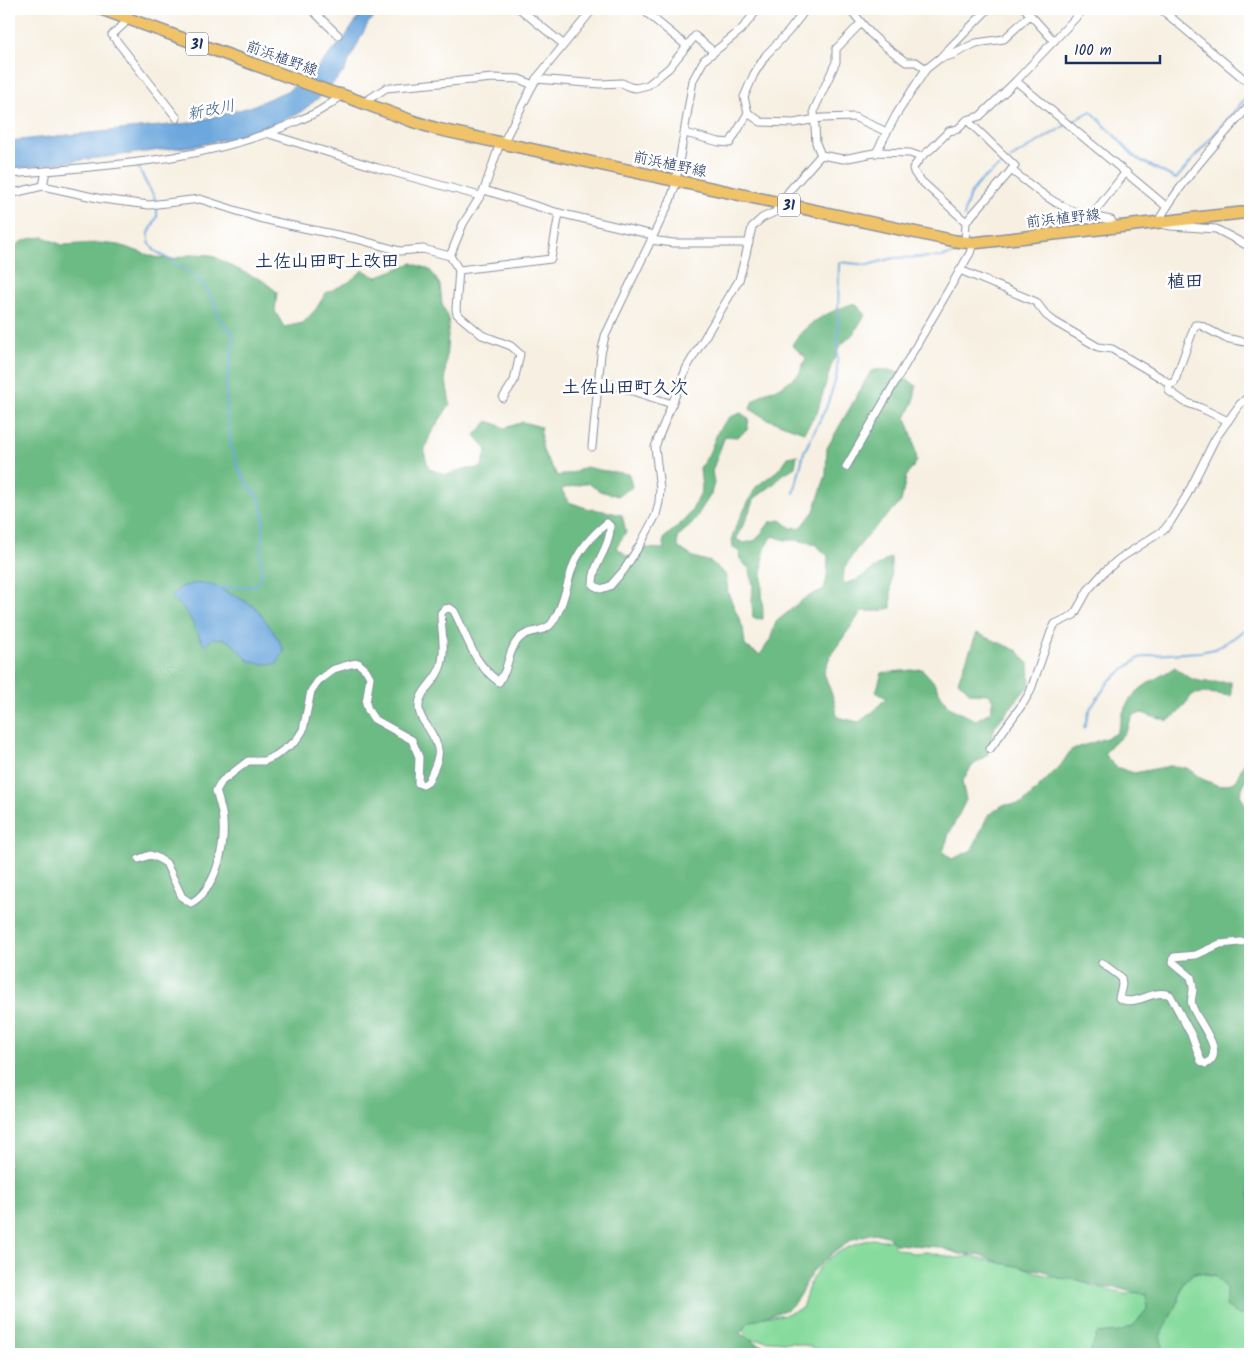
<svg xmlns="http://www.w3.org/2000/svg" width="1259" height="1363" font-family="Kalam,'Klee One',sans-serif">
<style>
.green{fill:#87db9d;stroke:#51857e}
.forest{fill:#6dbb84;stroke:#447571}
.water{fill:#6ca7dd;stroke:#446b9e}
.lines{fill:none;stroke-linecap:round;stroke-linejoin:round}
.stream{stroke:#6ca7dd;stroke-width:2}
.street-casing{stroke:#8990a0;stroke-width:9}
.primary-casing{stroke:#8990a0;stroke-width:14}
.street{stroke:#fff;stroke-width:7}
.primary{stroke:#f1c369;stroke-width:11}
.labels{text-anchor:middle;stroke-width:5;stroke-linejoin:round;paint-order:stroke}
.shield{fill:#fff;stroke:#5f6d8e;stroke-width:1}
.shield-label{font-size:14px;font-weight:bold;fill:#1b2f5e}
.street-label{font-size:15px;fill:#1b2f5e;stroke:#fff}
.water-label{font-size:16px;font-style:italic;fill:#37598a;stroke:#fff}
.quarter-label{font-size:18px;font-weight:bold;fill:#1b2f5e;stroke:#fff}
</style>
<rect width="100%" height="100%" fill="#fff"/>
<filter id="ink" filterUnits="userSpaceOnUse"><feTurbulence type="fractalNoise" baseFrequency=".02" numOctaves="2"/><feDisplacementMap in="SourceGraphic" scale="10" xChannelSelector="R" yChannelSelector="G"/><feConvolveMatrix kernelMatrix="1 2 1 2 8 2 1 2 1" color-interpolation-filters="sRGB"/></filter>
<filter id="wash" filterUnits="userSpaceOnUse"><feTurbulence type="fractalNoise" baseFrequency=".0096" numOctaves="4" result="noise"/><feDisplacementMap in="SourceGraphic" scale="20" xChannelSelector="R" yChannelSelector="G"/><feGaussianBlur stdDeviation="1.12" result="paint"/><feColorMatrix in="noise" values="0 0 0 0 0 0 0 0 0 0 0 0 0 0 0 0 0 1.4 0 .05"/><feComposite in="paint" operator="in"/></filter>
<g filter="url(#wash)">
<rect width="100%" height="100%" fill="#f7f0e2"/>
<path class="green" d="M871,1239L896,1241L893,1245L896,1248L913,1253L927,1252L956,1258L972,1256L986,1260L1016,1264L1041,1274L1055,1277L1070,1276L1097,1288L1126,1294L1145,1291L1186,1273H1201L1216,1276L1226,1286L1238,1311L1250,1317V1354H840L794,1343L747,1339L743,1324L757,1318L787,1314L802,1308C805,1299 807,1290 811,1281C822,1257 847,1246 871,1239Z"/>
<g class="forest">
<path d="M44,237L62,245L99,243L119,245L155,257L173,259L193,254L211,255L243,272L262,280L277,292L275,311L284,327L303,323L316,309L326,293L349,282L363,270L376,277L412,263L430,270L440,285L442,304L449,320L445,375L450,404L430,435L424,452L429,469L447,475L463,469L481,468L487,450L475,435L488,421L505,428L523,422L541,427C540,436 541,446 545,455C548,462 554,468 557,476L575,472L586,467L599,470L629,474L632,487L618,496L600,491L588,483L561,489L569,502L586,508L604,511L622,515L626,532L616,547L630,558L646,548L664,549L663,543L665,537L685,520L691,511L698,499L702,489L700,468L708,456L719,429L730,417L741,413L749,419L747,430L737,437L725,436L712,471L714,483L711,494L692,524L677,537L678,547L693,557L711,562L726,575L728,593L743,628L745,646L760,655L770,640L776,622L805,598L824,589L827,578L828,556L816,545L798,540H785L773,536C771,539 768,543 766,546C759,565 763,599 763,619L753,618L752,601L753,586L750,570L740,559L739,551L733,548L732,538L736,526L756,487L777,471L784,463L788,457L797,455L795,467L782,475L775,483L754,499L744,524L738,534L737,540L745,543L756,540L770,522L781,520L791,528L802,527L814,511L826,475L827,448L871,371C891,366 902,374 916,386L914,401L906,418L913,438L917,461L906,477L901,502L869,534L855,551L844,569L843,584L857,580L891,557V608L879,611H862L830,656L824,673L835,703L837,717L859,722L874,711L886,698L876,692L882,673L922,669L933,681L948,706L956,711L976,720L990,712L993,700L989,694L970,693L958,681L977,633L1018,651L1029,665L1030,684L995,726L987,755L972,766L962,782L966,800L949,834L943,852L952,859L972,850L988,815L1003,805L1022,804L1061,765L1071,750L1106,738L1117,733C1120,724 1122,714 1126,706C1136,686 1158,679 1175,667C1194,685 1206,682 1231,682V696L1209,693L1193,694L1178,713L1168,721L1150,716L1143,713L1133,715L1127,730L1119,739L1113,743L1104,754L1116,767L1134,773L1170,766L1187,768L1202,779L1219,786L1235,782L1242,767L1250,754V768L1240,794L1248,811L1250,810V1315H1239L1226,1306V1288L1215,1275L1195,1272L1184,1282L1179,1299L1160,1336L1165,1354H1090L1097,1334L1120,1332L1134,1325L1147,1309L1146,1294L1131,1292L1118,1288H1103L1079,1280L1058,1278L1044,1271L1000,1263L979,1255L960,1254L939,1247L895,1244L887,1236L874,1233L853,1239L833,1253L813,1271L796,1301L788,1309L749,1322L740,1333C755,1343 772,1352 790,1354C798,1354 806,1352 814,1354H9V255C16,240 30,238 44,237Z"/>
<path d="M855,303L865,315L853,334L840,346L831,366L817,413L804,432L767,419L750,409L752,402L764,393L781,387L799,374L806,358L792,345C805,322 831,311 855,303Z"/>
</g>
<g class="water">
<polygon points="364,9 384,9 368,23 343,73 321,96 298,114 249,133 200,145 19,168 9,168 9,141 190,123 250,107 289,90 318,67 346,36"/>
<path d="M200,583L214,586L245,601L256,608L278,638L284,651L277,664H261L248,660L233,644L225,639L213,638L205,646C197,635 193,619 183,608C180,605 175,602 171,598C177,586 187,585 200,583Z"/>
</g>
<g class="lines">
<g class="stream">
<polyline points="1070,123 1091,111 1136,158 1176,179 1250,93"/>
<polyline points="1010,159 1066,125"/>
<polyline points="137,164 146,183 154,196 156,202"/>
<path d="M157,206V217L149,233V242L154,250L196,277L205,286L215,304L219,319L231,331L234,338L226,387L227,411L231,447L239,470L248,485L259,498L263,513V536L260,546L262,572L258,584C246,590 230,585 217,588"/>
<path d="M964,217C968,186 983,178 1006,162"/>
<polyline points="794,493 804,452 826,408 834,385 837,372 839,264 840,262 867,265 894,258 942,257 954,254 960,246"/>
<polyline points="1084,728 1090,709 1110,680 1139,658 1153,655 1200,652 1215,649 1235,637 1250,625"/>
</g>
</g>
</g>
<g filter="url(#ink)">
<g class="lines">
<defs>
<g id="street">
<polyline points="130,9 124,24 112,35 177,118"/>
<polyline points="311,9 338,35"/>
<polyline points="520,9 563,44"/>
<polyline points="642,9 687,46"/>
<polyline points="850,9 870,33 882,44 906,62 916,62 926,69"/>
<polyline points="1025,9 1054,41"/>
<polyline points="1161,9 1250,84"/>
<polyline points="941,58 952,55 976,43 1004,39 1030,15"/>
<polyline points="536,79 600,84 622,83 630,87 636,88 648,85 669,68 695,36 714,52"/>
<polyline points="1016,81 1167,207"/>
<polyline points="363,103 386,88 493,78 519,79 533,85"/>
<path d="M1250,105C1217,142 1182,180 1157,223L1171,226L1216,229L1250,247"/>
<polyline points="748,113 744,97 754,74 766,55 789,31 806,9"/>
<polyline points="685,133 719,142 730,143 748,113 761,122 794,123 822,118 854,117 887,132"/>
<polyline points="269,134 378,168 480,196"/>
<polyline points="503,143 536,79 593,9"/>
<polyline points="876,153 896,115 926,69 940,58 988,9"/>
<polyline points="821,155 816,143 814,110 836,62 836,49 861,23"/>
<polyline points="921,157 931,149 949,131 958,129 967,120 980,116 1016,81 1082,11"/>
<path d="M1011,170C1036,189 1059,210 1091,216"/>
<polyline points="9,174 46,171"/>
<path d="M43,186L46,171C129,164 216,157 293,123C312,115 326,109 342,95"/>
<polyline points="484,190 559,213 653,235"/>
<polyline points="9,194 43,186 102,199 149,205 200,199 259,218 289,225 357,239 400,251 423,249 450,256 459,270 551,259 559,213"/>
<polyline points="966,222 1015,166 967,120"/>
<polyline points="1115,227 1111,220 1091,216 1126,172"/>
<polyline points="651,240 673,243 749,243"/>
<polyline points="450,256 463,224 484,190 500,143"/>
<polyline points="459,270 456,309 457,314 482,335 511,346 520,354 514,381 503,398"/>
<polyline points="960,270 1036,302 1046,315 1055,322 1098,347 1112,349 1163,379 1169,384 1169,391 1185,402 1201,408 1228,421"/>
<polyline points="599,380 672,404"/>
<polyline points="1169,384 1174,383 1195,325 1200,325 1225,338 1250,343"/>
<polyline points="592,447 601,354 605,336 670,201 675,186 693,80 704,60 741,30 758,9"/>
<polyline points="846,467 970,253 973,243"/>
<polyline points="990,749 1024,702 1030,692 1051,632 1055,624 1074,615 1088,590 1104,572 1119,559 1164,530 1171,521 1187,495 1215,439 1240,404 1250,395"/>
<path d="M139,859L150,855L156,857L166,863L182,897L191,903C216,889 225,848 223,822C223,812 219,801 216,791L222,781L248,761H264L275,756L296,741L303,730L311,691L318,681L334,669L351,664L358,663L366,670L370,677L366,703L368,710L374,719L412,740L419,757L418,783L423,785L428,782C440,755 444,752 427,726C423,721 419,714 419,708C418,694 431,685 437,674C448,657 441,633 441,613L445,609L450,608L454,611C469,639 471,661 499,682C501,678 503,675 505,671C509,660 511,645 521,637C530,629 545,633 552,623C563,607 566,587 572,569C577,552 593,534 607,523L610,526C611,548 592,563 593,585L601,589L610,586L624,570L641,543L656,515L659,502L660,489L655,447L659,436L687,367L739,280L746,254L752,227L762,218L775,212L789,191L821,155L843,159L879,152L910,153L921,157L913,168L914,172L918,178L966,222L965,242"/>
<path d="M1102,963L1121,977L1122,985L1119,998C1135,1008 1153,988 1170,995L1192,1036L1201,1061L1206,1064C1228,1052 1196,1021 1192,1005C1190,1000 1193,995 1193,989C1193,985 1192,981 1191,977L1173,962L1174,957L1196,955L1220,944L1250,941"/>
</g>
<polyline id="primary" points="101,9 336,94 342,95 412,121 437,129 955,241 973,243 1250,212"/>
</defs>
<use href="#street" class="street-casing"/>
<use href="#primary" class="primary-casing"/>
<use href="#street" class="street"/>
<use href="#primary" class="primary"/>
</g>
</g>
<g class="labels">
<g class="shield">
<rect x="186" y="32.5" width="22" height="23" rx="4"/>
<rect x="778" y="193.5" width="22" height="23" rx="4"/>
</g>
<g class="shield-label">
<text x="197" y="49">31</text>
<text x="789" y="210">31</text>
</g>
<g class="street-label">
<text transform="translate(282 58) rotate(20)" y="5">前浜植野線</text>
<text transform="translate(670 164) rotate(12)" y="5">前浜植野線</text>
<text transform="translate(1063 218) rotate(-6)" y="5">前浜植野線</text>
</g>
<g class="water-label">
<text transform="translate(211 109) rotate(-11)" y="6">新改川</text>
</g>
<g class="quarter-label">
<text x="327" y="267">土佐山田町上改田</text>
<text x="1185" y="287">植田</text>
<text x="625" y="393">土佐山田町久次</text>
</g>
</g>
<rect width="1259" height="1363" fill="none" stroke="#fff" stroke-width="30"/>
<path d="M1066 55v8h94v-8" fill="none" stroke="#1b2f5e" stroke-width="2.5"/>
<text x="1074" y="55" font-size="15" fill="#1b2f5e" stroke="#ffffff" stroke-width="4" paint-order="stroke">100 m</text>
</svg>
